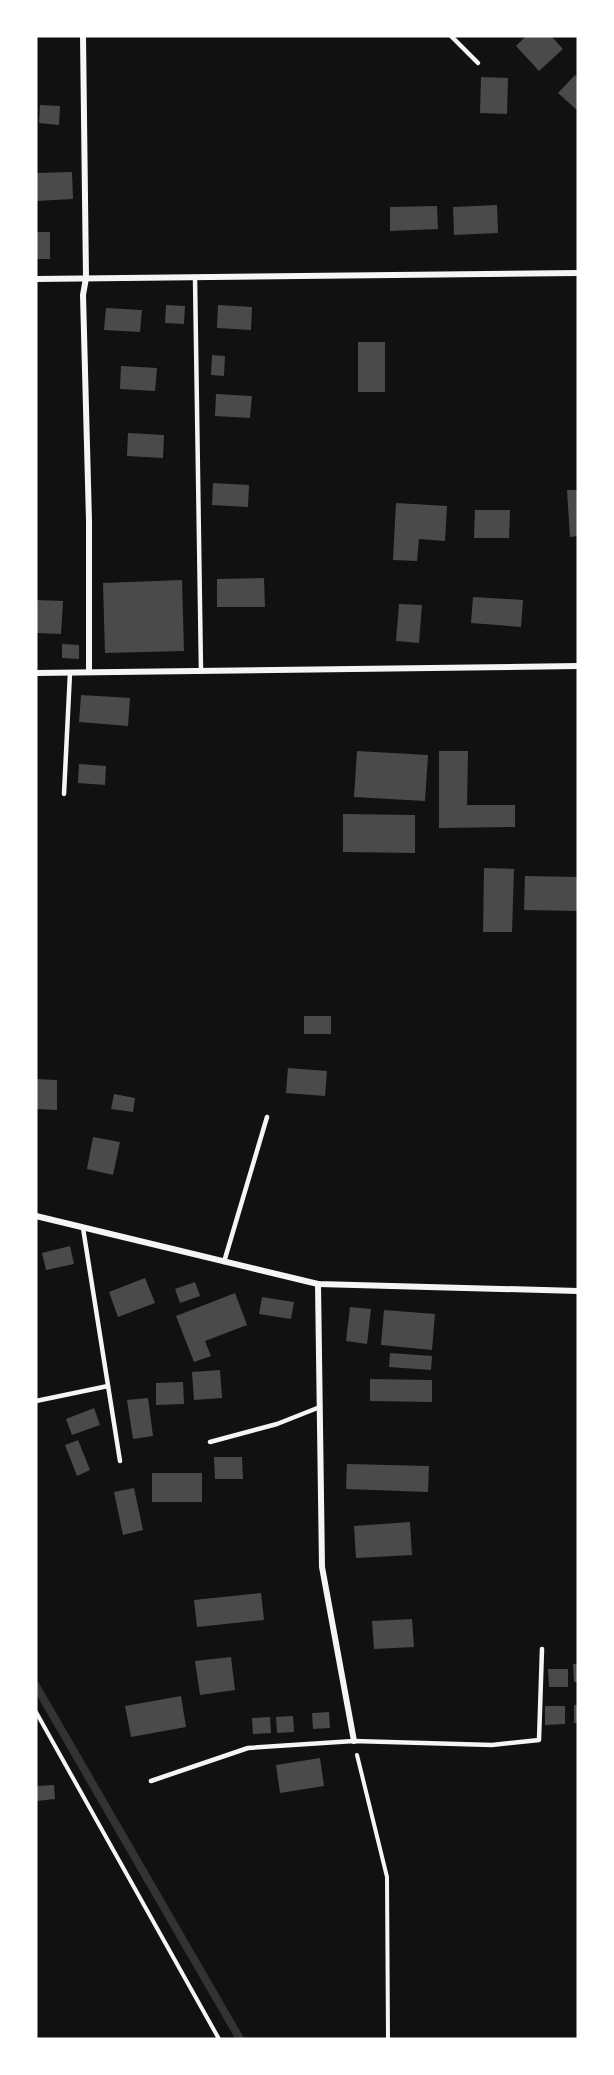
<svg xmlns="http://www.w3.org/2000/svg" width="614" height="2075" font-family="'Sofia Sans Condensed',sans-serif">
<style>
.lines{fill:none;stroke-linecap:round;stroke-linejoin:round}
.stream{stroke:#333;stroke-width:8}
.building{fill:#4a4a4a}
.path{stroke:#f5f5f5;stroke-width:4}
.service{stroke:#f5f5f5;stroke-width:4.5}
.minor{stroke:#f5f5f5;stroke-width:6}
</style>
<rect width="100%" height="100%" fill="#111"/>
<g class="lines">
<polyline class="stream" points="36,1686 240,2039"/>
</g>
<g class="building">
<polygon points="526,36 551,36 563,49 539,71 516,46"/>
<polygon points="575,75 578,78 578,111 558,93"/>
<polygon points="481,77 508,78 507,114 480,113"/>
<polygon points="40,105 60,106 59,125 39,123"/>
<polygon points="72,172 73,199 36,201 36,173"/>
<polygon points="497,205 498,233 454,235 453,207"/>
<polygon points="437,206 438,229 390,231 390,207"/>
<rect x="36" y="232" width="14" height="27"/>
<polygon points="166,305 185,306 184,324 165,323"/>
<polygon points="218,305 252,307 251,330 217,328"/>
<polygon points="106,308 142,310 140,332 104,330"/>
<rect x="358" y="342" width="27" height="50"/>
<polygon points="212,355 225,356 224,376 211,375"/>
<polygon points="121,366 157,368 155,391 120,389"/>
<polygon points="216,394 252,396 250,418 215,416"/>
<polygon points="128,433 164,435 163,458 127,456"/>
<polygon points="213,483 249,485 248,507 212,505"/>
<polygon points="567,490 578,490 578,536 570,537"/>
<polygon points="396,503 447,506 445,541 419,539 417,561 393,560"/>
<polygon points="475,510 510,510 509,538 474,538"/>
<polygon points="264,578 265,607 217,607 217,579"/>
<polygon points="182,580 184,651 105,653 103,583"/>
<polygon points="473,597 523,600 521,627 471,623"/>
<polygon points="36,600 63,601 61,634 36,633"/>
<polygon points="399,604 422,605 419,643 396,641"/>
<polygon points="62,644 79,645 79,659 62,658"/>
<polygon points="81,695 130,698 128,726 79,722"/>
<polygon points="357,751 428,755 425,801 354,797"/>
<polygon points="439,751 468,751 467,805 515,805 515,827 439,828"/>
<polygon points="79,764 106,766 105,785 78,783"/>
<polygon points="343,814 415,815 415,853 343,852"/>
<polygon points="484,868 514,869 512,932 483,932"/>
<polygon points="525,876 578,877 578,911 524,910"/>
<rect x="304" y="1016" width="27" height="18"/>
<polygon points="288,1068 327,1071 325,1096 286,1093"/>
<polygon points="36,1079 57,1080 57,1110 36,1109"/>
<polygon points="114,1094 135,1098 133,1112 111,1109"/>
<polygon points="93,1137 120,1142 113,1175 87,1169"/>
<polygon points="70,1246 74,1264 46,1270 42,1253"/>
<polygon points="145,1278 155,1303 118,1317 109,1292"/>
<polygon points="195,1282 200,1296 180,1303 175,1289"/>
<polygon points="235,1293 247,1325 205,1341 211,1356 194,1362 176,1316"/>
<polygon points="262,1297 294,1302 291,1319 259,1314"/>
<polygon points="350,1307 371,1309 367,1344 346,1341"/>
<polygon points="384,1310 435,1314 432,1350 381,1345"/>
<polygon points="390,1353 432,1356 431,1370 389,1367"/>
<polygon points="220,1370 222,1398 194,1400 192,1372"/>
<polygon points="370,1379 432,1380 432,1402 370,1401"/>
<polygon points="183,1382 184,1404 156,1405 156,1383"/>
<polygon points="148,1398 153,1436 133,1439 127,1400"/>
<polygon points="94,1408 100,1425 72,1435 66,1419"/>
<polygon points="78,1440 90,1470 77,1476 65,1445"/>
<polygon points="214,1457 242,1457 243,1479 215,1479"/>
<polygon points="347,1464 429,1466 428,1492 346,1489"/>
<rect x="152" y="1473" width="50" height="29"/>
<polygon points="134,1488 143,1530 123,1535 114,1492"/>
<polygon points="410,1522 412,1555 356,1558 354,1526"/>
<polygon points="261,1593 264,1620 197,1627 194,1600"/>
<polygon points="412,1619 414,1647 374,1649 372,1621"/>
<polygon points="231,1657 235,1690 200,1695 195,1661"/>
<polygon points="573,1664 578,1664 578,1682 574,1682"/>
<polygon points="548,1669 568,1669 568,1687 549,1687"/>
<polygon points="181,1696 186,1727 131,1737 125,1706"/>
<rect x="574" y="1705" width="4" height="18"/>
<polygon points="545,1706 565,1706 565,1724 545,1725"/>
<polygon points="329,1712 330,1728 313,1729 312,1713"/>
<polygon points="293,1716 294,1732 277,1733 276,1717"/>
<polygon points="270,1717 271,1733 253,1734 252,1718"/>
<polygon points="320,1758 324,1786 280,1793 276,1765"/>
<polygon points="54,1785 55,1799 37,1801 36,1786"/>
</g>
<g class="lines">
<g class="path">
<polyline points="36,1712 219,2039"/>
<polyline points="357,1755 387,1877 388,2039"/>
</g>
<g class="service">
<polyline points="451,36 478,63"/>
<polyline points="195,277 201,671"/>
<polyline points="64,794 70,673"/>
<polyline points="83,1228 120,1461"/>
<polyline points="224,1262 267,1117"/>
<polyline points="36,1401 108,1386"/>
<polyline points="210,1442 277,1424 320,1407"/>
<polyline points="151,1781 248,1748 354,1741 492,1745 539,1740 542,1649"/>
</g>
<g class="minor">
<polyline points="83,36 86,278 83,295 89,521 89,672"/>
<polyline points="36,279 578,273"/>
<polyline points="36,673 578,666"/>
<polyline points="36,1216 318,1284 578,1291"/>
<polyline points="318,1284 322,1567 354,1741"/>
</g>
</g>
<rect width="614" height="2075" fill="none" stroke="#ffffff" stroke-width="75"/>
</svg>
